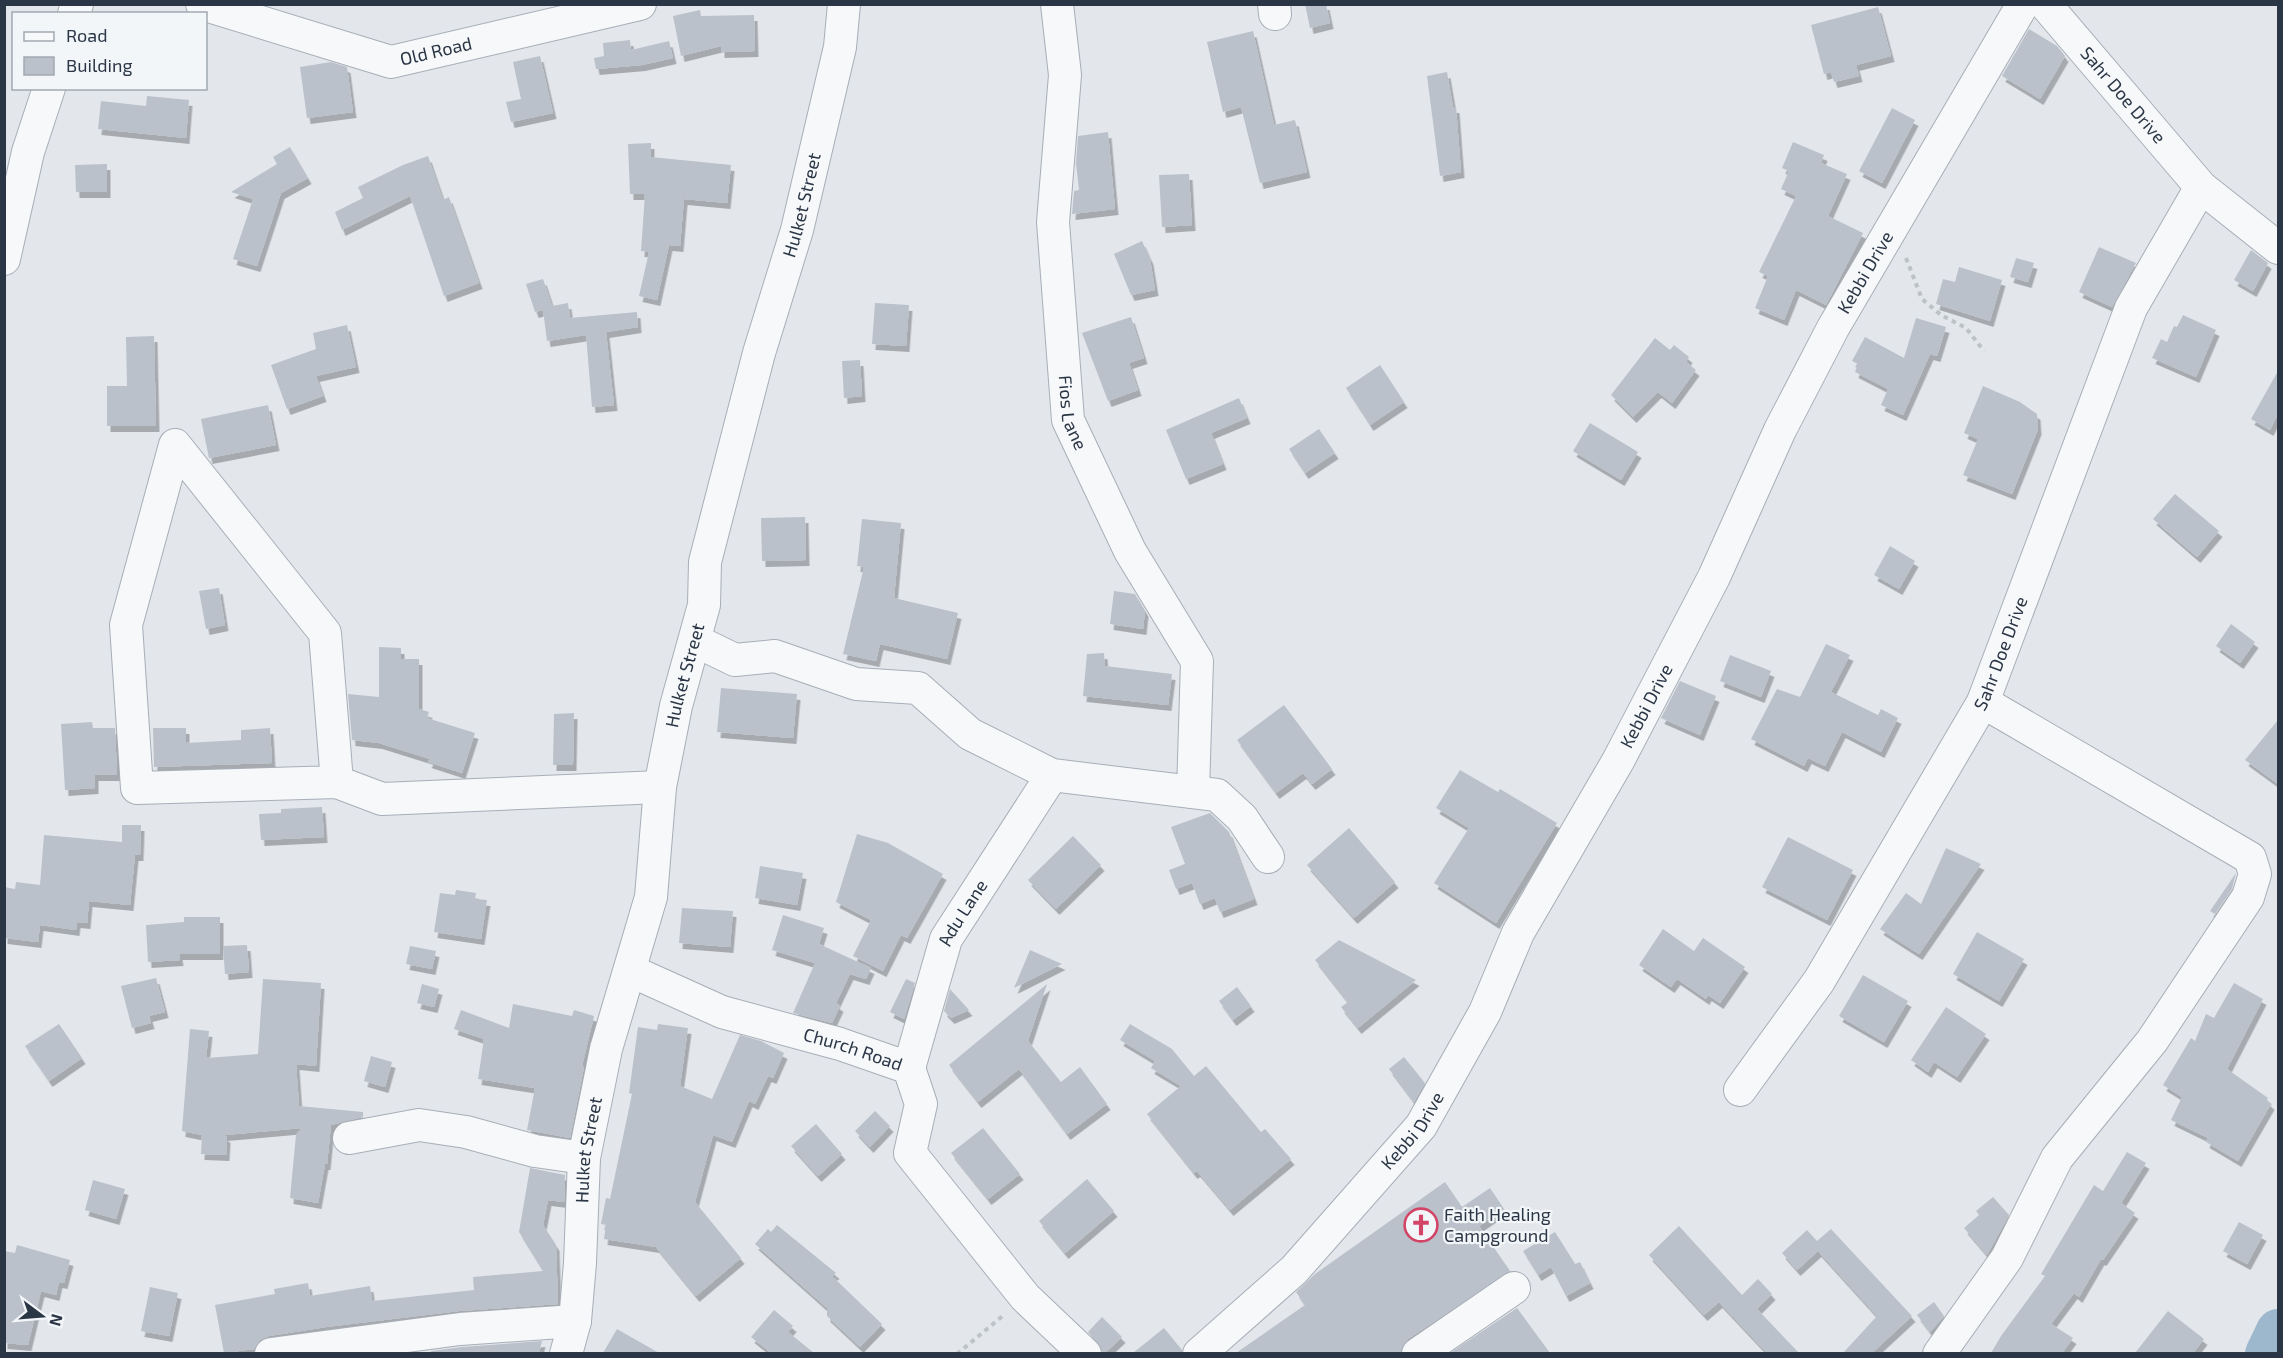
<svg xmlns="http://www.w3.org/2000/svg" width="2283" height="1358" font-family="'Exo 2',sans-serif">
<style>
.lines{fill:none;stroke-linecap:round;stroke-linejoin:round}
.river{stroke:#9db8cc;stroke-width:44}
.building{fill:#bac1ca;filter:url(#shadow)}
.minor-casing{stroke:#a8aeb7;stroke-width:34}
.path{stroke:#bdc2c7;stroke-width:4;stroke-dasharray:4.5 4.5;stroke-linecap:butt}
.minor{stroke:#f6f8fa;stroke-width:32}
.labels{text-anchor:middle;stroke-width:4.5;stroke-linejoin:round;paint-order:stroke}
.street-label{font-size:18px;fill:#2a3645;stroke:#f3f6f9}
.poi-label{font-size:18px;fill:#2a3645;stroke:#f3f6f9;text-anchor:start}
</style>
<defs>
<filter id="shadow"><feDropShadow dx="3.5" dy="6" stdDeviation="0" flood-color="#0004"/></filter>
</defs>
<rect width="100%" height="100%" fill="#e3e7ec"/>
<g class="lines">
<polyline class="river" points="2267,1354 2278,1331"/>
</g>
<g class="building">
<polygon points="1305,4 1326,4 1330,23 1310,28"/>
<polygon points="1878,7 1891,56 1856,65 1859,76 1834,82 1831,72 1824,74 1811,25"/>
<polygon points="700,10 701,16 754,15 755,51 721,52 721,46 681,56 673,16"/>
<polygon points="2029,29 2057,46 2065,56 2040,99 2002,76"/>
<polygon points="1253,31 1274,125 1295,120 1307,172 1260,183 1241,107 1223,112 1207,42"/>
<polygon points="630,40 631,50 669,41 673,58 642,65 596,69 594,58 604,56 603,43"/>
<polygon points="540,56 553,113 511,122 506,102 521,99 513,62"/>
<polygon points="331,62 347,67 353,112 307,118 300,67"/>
<polygon points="1447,72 1453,107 1456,107 1461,172 1440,176 1427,76"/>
<polygon points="147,96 189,100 186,138 98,129 101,101 146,106"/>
<polygon points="1892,108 1915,120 1882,183 1859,171"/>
<polygon points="1108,132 1115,209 1072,214 1074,191 1079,190 1076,163 1078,136"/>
<polygon points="1793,142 1824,155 1821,163 1847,174 1828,216 1863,233 1826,305 1796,290 1784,320 1755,308 1768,276 1759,272 1796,196 1781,189 1789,171 1782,168"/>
<polygon points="651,143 651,157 731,165 727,203 684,199 680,246 669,245 657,300 639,296 649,252 641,251 645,194 630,194 628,144"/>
<polygon points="290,147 308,178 281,193 257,266 233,259 253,199 231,192 277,164 273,157"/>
<polygon points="428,156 443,200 449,197 479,283 444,296 410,196 342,230 335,212 363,198 358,187 403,165"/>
<polygon points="107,164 107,192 76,192 75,165"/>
<polygon points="1189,174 1192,225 1162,227 1159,175"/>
<polygon points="1142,241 1150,259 1155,290 1131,295 1114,254"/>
<polygon points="2099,247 2136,263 2112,307 2079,292"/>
<polygon points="2251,250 2268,263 2253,291 2234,280"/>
<polygon points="2016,258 2034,263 2028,282 2010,277"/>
<polygon points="1959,267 2002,280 1990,321 1936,304 1943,279 1955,282"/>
<polygon points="543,279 552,306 568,303 570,318 637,312 638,327 606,332 614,405 592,407 586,335 547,341 543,310 535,312 526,284"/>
<polygon points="875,303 909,305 906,346 872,344"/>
<polygon points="2183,315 2216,330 2196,377 2152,358 2161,339 2167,342 2174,326 2177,327"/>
<polygon points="1131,317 1144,358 1129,363 1138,390 1108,401 1082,333"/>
<polygon points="1916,318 1946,327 1937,356 1930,354 1903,415 1881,405 1888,389 1855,372 1858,364 1852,361 1865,337 1904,358"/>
<polygon points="347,325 356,367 316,376 323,396 287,409 271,365 316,349 313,333"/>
<polygon points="154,336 156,426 107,426 107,386 127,386 126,337"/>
<polygon points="1655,338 1670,350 1674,345 1689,357 1686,362 1696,370 1672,403 1658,392 1633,417 1611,395"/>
<polygon points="860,360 862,396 844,398 842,361"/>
<polygon points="1380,365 1404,402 1370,425 1346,388"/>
<polygon points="2278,371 2278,414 2270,430 2251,419"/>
<polygon points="1983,386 2020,402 2037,414 2038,429 2012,494 1963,475 1978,439 1964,433"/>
<polygon points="1239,398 1247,418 1211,433 1223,464 1186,479 1166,430"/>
<polygon points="268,405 276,445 209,458 201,419"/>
<polygon points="1590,423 1638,452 1621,480 1573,451"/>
<polygon points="1319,429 1335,453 1305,473 1289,449"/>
<polygon points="2175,494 2219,531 2197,557 2153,519"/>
<polygon points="805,517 806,560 762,561 761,518"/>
<polygon points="862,519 901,523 894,598 958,613 947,659 880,644 876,661 843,654 864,567 857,566"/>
<polygon points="1890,546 1915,561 1899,589 1874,575"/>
<polygon points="219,588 225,625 206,629 199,591"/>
<polygon points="1114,591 1135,594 1145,611 1143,629 1110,624"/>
<polygon points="2231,624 2255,642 2240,663 2216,646"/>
<polygon points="1826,644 1850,655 1831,692 1878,715 1881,709 1898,718 1881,752 1842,732 1825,766 1808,758 1804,766 1751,739 1777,689 1800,697"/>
<polygon points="379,647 401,648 401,659 419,659 419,709 429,712 427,718 475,733 462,773 428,762 430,759 379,743 352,740 348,694 379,697"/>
<polygon points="1104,653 1105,666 1172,674 1168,705 1083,696 1087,654"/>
<polygon points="1730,655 1771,671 1761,697 1720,681"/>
<polygon points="1680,681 1716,696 1700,735 1661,718"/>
<polygon points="721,688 797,694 793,738 717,732"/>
<polygon points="1284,705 1332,769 1312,784 1303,773 1276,793 1237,740"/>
<polygon points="574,713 573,765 553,765 554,714"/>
<polygon points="2278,720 2278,784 2245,760"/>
<polygon points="92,722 93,728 115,728 117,775 95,775 95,788 65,790 61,724"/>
<polygon points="153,728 186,728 186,743 241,740 241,730 270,728 272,763 154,767"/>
<polygon points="1460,770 1498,792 1500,789 1557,823 1496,923 1434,883 1469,828 1436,808"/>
<polygon points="322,807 324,837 261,840 259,814 281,813 281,809"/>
<polygon points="1210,813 1229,832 1254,899 1220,912 1215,898 1200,904 1192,883 1176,889 1169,870 1185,864 1171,827"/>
<polygon points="122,825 141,825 140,855 135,855 130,905 89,901 87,923 77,922 76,930 40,925 38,942 4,938 4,887 15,889 16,882 40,885 44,835 122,842"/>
<polygon points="1349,828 1395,882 1354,918 1307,865"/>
<polygon points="857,834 888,843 943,874 907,938 901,935 883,971 853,956 871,920 836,902"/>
<polygon points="1073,836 1101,865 1056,909 1028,880"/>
<polygon points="1788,837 1853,870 1827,920 1762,887"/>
<polygon points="1946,848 1981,864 1919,954 1880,929 1906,893 1921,904"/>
<polygon points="760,866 803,873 797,905 755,898"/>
<polygon points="2236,873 2232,889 2215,914 2210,911"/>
<polygon points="456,890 476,893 475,899 487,900 481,939 434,932 440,893 455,895"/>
<polygon points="682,908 733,911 730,947 679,943"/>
<polygon points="783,915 824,928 819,944 871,968 866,979 850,974 836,1003 840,1006 832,1023 793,1013 815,963 772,950"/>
<polygon points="184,917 220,917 220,954 179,954 180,960 148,962 146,925 184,922"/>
<polygon points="1663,929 1694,951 1703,938 1745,967 1720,1003 1708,995 1706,999 1677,979 1671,987 1639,965"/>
<polygon points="1977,932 2024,959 1999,1001 1953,974"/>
<polygon points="1339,940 1416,980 1358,1028 1341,1007 1348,1002 1315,960"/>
<polygon points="247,945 249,972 225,974 223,946"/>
<polygon points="410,946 436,951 432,969 406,964"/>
<polygon points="1030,950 1062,964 1014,988"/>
<polygon points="1863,975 1908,1001 1884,1042 1839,1016"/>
<polygon points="156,978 165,1012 149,1016 151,1023 132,1028 121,986"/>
<polygon points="263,979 321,983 316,1066 296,1064 299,1106 363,1112 363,1117 331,1125 327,1164 325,1164 318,1203 290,1198 296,1135 302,1128 224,1135 227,1137 226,1155 201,1154 202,1135 182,1131 190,1029 209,1031 206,1058 258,1054"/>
<polygon points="906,979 915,983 904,1019 890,1012"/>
<polygon points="2234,983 2263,999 2227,1069 2268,1098 2267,1100 2271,1104 2238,1161 2206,1142 2208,1138 2171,1120 2182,1097 2163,1085 2191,1038 2195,1041 2206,1014 2214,1018"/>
<polygon points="422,984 439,989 434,1007 417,1003"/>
<polygon points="1047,984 1028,1041 1061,1082 1080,1067 1107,1104 1067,1134 1019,1069 978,1102 949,1065"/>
<polygon points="1237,987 1251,1006 1233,1020 1219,1001"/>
<polygon points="950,989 969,1010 951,1018 944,1011"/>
<polygon points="513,1004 572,1016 574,1010 594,1016 582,1066 584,1067 570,1138 527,1130 535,1088 478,1079 484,1039 454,1029 461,1010 509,1028"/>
<polygon points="1946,1007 1986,1034 1957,1077 1934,1062 1928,1072 1911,1060"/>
<polygon points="59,1024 82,1058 49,1081 25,1046"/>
<polygon points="658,1024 688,1028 680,1086 712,1099 740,1035 761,1041 784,1053 773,1078 768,1076 755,1104 749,1101 732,1142 713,1135 695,1202 741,1258 696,1296 656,1247 604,1239 606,1225 601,1224 606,1198 610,1199 632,1094 629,1093 638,1027 657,1030"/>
<polygon points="1130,1024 1172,1049 1194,1076 1206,1066 1261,1132 1265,1129 1291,1159 1230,1210 1197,1171 1194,1173 1147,1114 1181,1086 1151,1068 1155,1061 1120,1040"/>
<polygon points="371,1056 392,1062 385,1087 364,1081"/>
<polygon points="1404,1057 1425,1083 1414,1102 1389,1069"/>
<polygon points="875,1111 890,1126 870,1147 855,1131"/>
<polygon points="816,1124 842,1154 818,1176 791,1146"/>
<polygon points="983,1128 1020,1174 988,1199 951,1153"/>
<polygon points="2127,1152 2146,1163 2121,1203 2135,1213 2103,1260 2101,1259 2079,1297 2074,1293 2051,1324 2073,1338 2062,1353 1991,1353 2001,1336 2045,1276 2041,1274 2094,1185 2103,1191"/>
<polygon points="530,1168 565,1175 564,1202 548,1200 543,1225 556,1245 558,1304 459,1311 326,1327 269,1336 260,1340 254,1349 224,1353 215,1305 275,1294 274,1289 308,1283 310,1296 370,1286 372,1301 474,1290 473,1277 543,1271 519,1232"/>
<polygon points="1087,1179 1114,1211 1065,1253 1039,1221"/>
<polygon points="93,1180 125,1189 116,1219 85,1210"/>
<polygon points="1445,1182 1462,1207 1490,1188 1504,1209 1479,1226 1510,1271 1408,1339 1400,1353 1236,1353 1305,1305 1296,1292 1315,1274"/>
<polygon points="1993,1197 2009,1215 1987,1255 1964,1228 1979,1215 1976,1211"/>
<polygon points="2239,1222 2263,1235 2247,1264 2223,1251"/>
<polygon points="777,1225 836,1273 832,1276 882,1324 860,1347 827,1316 827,1308 755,1244 768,1229 771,1232"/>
<polygon points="1679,1226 1742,1295 1758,1279 1772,1294 1757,1309 1799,1353 1767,1353 1719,1302 1704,1315 1649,1255"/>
<polygon points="1831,1229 1912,1316 1872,1353 1843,1353 1877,1316 1818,1251 1797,1270 1782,1253 1807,1230 1817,1241"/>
<polygon points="1555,1232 1575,1264 1580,1262 1590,1283 1566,1296 1551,1267 1538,1275 1523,1251"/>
<polygon points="17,1245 70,1260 64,1283 59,1282 56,1295 41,1291 28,1345 4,1343 4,1251 15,1253"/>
<polygon points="150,1287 178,1293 169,1336 141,1331"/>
<polygon points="1934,1302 1944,1316 1930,1332 1917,1315"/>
<polygon points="1517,1308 1550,1353 1450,1353"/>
<polygon points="774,1310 793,1326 788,1332 814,1353 771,1353 751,1337"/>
<polygon points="2168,1311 2204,1339 2193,1353 2135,1353"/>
<polygon points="1102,1317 1122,1337 1105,1353 1088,1332"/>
<polygon points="1164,1328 1182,1350 1182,1353 1133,1353"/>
<polygon points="617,1329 659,1353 603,1353"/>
<polygon points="542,1341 539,1353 431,1353 431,1351 462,1347"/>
</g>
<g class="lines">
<defs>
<g id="minor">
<path id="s1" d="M202,4L391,62L640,4"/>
<path id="s2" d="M1057,4L1065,75L1053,222L1068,420L1130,551L1197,661L1193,792"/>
<polyline points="1274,4 1275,14"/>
<path id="s3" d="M2045,4L2201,187L2278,248"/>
<polyline points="74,14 77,4"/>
<polyline points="4,259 28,152 49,88"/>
<polyline points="696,641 735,660 775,656 856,684 918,688 970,734 1052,775 1217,795 1242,818 1268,857"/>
<polyline points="337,782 325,633 175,445 126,625 137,788 337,782 382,799 660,787"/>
<path id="s4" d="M631,971L722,1012L840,1044L909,1068L921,1104L910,1153L1025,1297L1085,1354"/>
<path id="s5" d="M909,1068L946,939L1052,775"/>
<path id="s6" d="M1740,1090L1819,981L1983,702L2131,308L2201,187"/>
<polyline points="349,1138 419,1125 466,1132 535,1151 584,1158"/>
<polyline points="271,1354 460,1329 575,1321"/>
<path id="s7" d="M566,1354L575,1321L580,1263L584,1158L606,1049L651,897L660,787L676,706L704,605L705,562L759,353L797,230L840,47L844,4"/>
<path id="s8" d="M1199,1354L1294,1270L1421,1126L1485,1012L1518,933L1618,761L1714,577L1780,430L1833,328L2023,4"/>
<polyline points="1418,1354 1514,1288"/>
<polyline points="1939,1354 2007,1258 2057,1158 2152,1041 2248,897 2255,874 2250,858 1983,702"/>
</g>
</defs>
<use href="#minor" class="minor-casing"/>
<g class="path">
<polyline points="1906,258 1922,299 1941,315 1966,328 1984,351"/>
<polyline points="957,1354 1005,1314"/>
</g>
<use href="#minor" class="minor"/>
</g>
<defs>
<symbol id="church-ring" viewBox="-11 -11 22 22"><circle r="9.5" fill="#f3f6f9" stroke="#d34567" stroke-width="1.5"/><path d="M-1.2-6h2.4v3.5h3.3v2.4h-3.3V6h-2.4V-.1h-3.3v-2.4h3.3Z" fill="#d34567"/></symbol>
</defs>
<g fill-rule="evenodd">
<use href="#church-ring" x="1402" y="1206" width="38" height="38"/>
</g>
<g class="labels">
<g class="street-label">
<text dy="6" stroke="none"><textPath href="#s1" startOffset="244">Old Road</textPath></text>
<text dy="6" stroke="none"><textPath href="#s3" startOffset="120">Sahr Doe Drive</textPath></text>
<text dy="6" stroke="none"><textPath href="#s7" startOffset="1178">Hulket Street</textPath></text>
<text dy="6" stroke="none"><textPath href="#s8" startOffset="1282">Kebbi Drive</textPath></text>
<text dy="6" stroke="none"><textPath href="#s2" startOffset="411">Fios Lane</textPath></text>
<text dy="6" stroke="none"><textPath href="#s6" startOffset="510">Sahr Doe Drive</textPath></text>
<text dy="6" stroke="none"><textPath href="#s7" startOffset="692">Hulket Street</textPath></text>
<text dy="6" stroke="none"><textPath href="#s8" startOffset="796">Kebbi Drive</textPath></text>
<text dy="6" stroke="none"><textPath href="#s5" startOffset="165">Adu Lane</textPath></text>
<text dy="6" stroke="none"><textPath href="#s4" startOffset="236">Church Road</textPath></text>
<text dy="6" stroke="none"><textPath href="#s8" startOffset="310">Kebbi Drive</textPath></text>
<text dy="6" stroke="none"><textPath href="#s7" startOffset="206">Hulket Street</textPath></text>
</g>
<g class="poi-label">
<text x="1444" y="1221">Faith Healing<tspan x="1444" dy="21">Campground</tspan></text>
</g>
</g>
<rect width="2283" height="1358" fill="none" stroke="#2a3645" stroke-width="12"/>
<rect x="12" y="12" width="195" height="78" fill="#f3f6f9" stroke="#a3a9b1" stroke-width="1.5"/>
<rect x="24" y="32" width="30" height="9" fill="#f6f8fa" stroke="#a3a9b1" stroke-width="1.5"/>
<text x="66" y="42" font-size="18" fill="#2a3645">Road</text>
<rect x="24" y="57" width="30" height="18" fill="#bac1ca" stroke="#a3a9b1" stroke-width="1.5"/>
<text x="66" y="72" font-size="18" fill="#2a3645">Building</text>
<g transform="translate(42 1316) rotate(106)" stroke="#f3f6f9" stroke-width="4.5" paint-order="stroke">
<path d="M0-4.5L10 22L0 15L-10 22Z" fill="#2a3645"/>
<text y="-9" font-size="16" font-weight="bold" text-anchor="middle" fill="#2a3645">N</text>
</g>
</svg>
